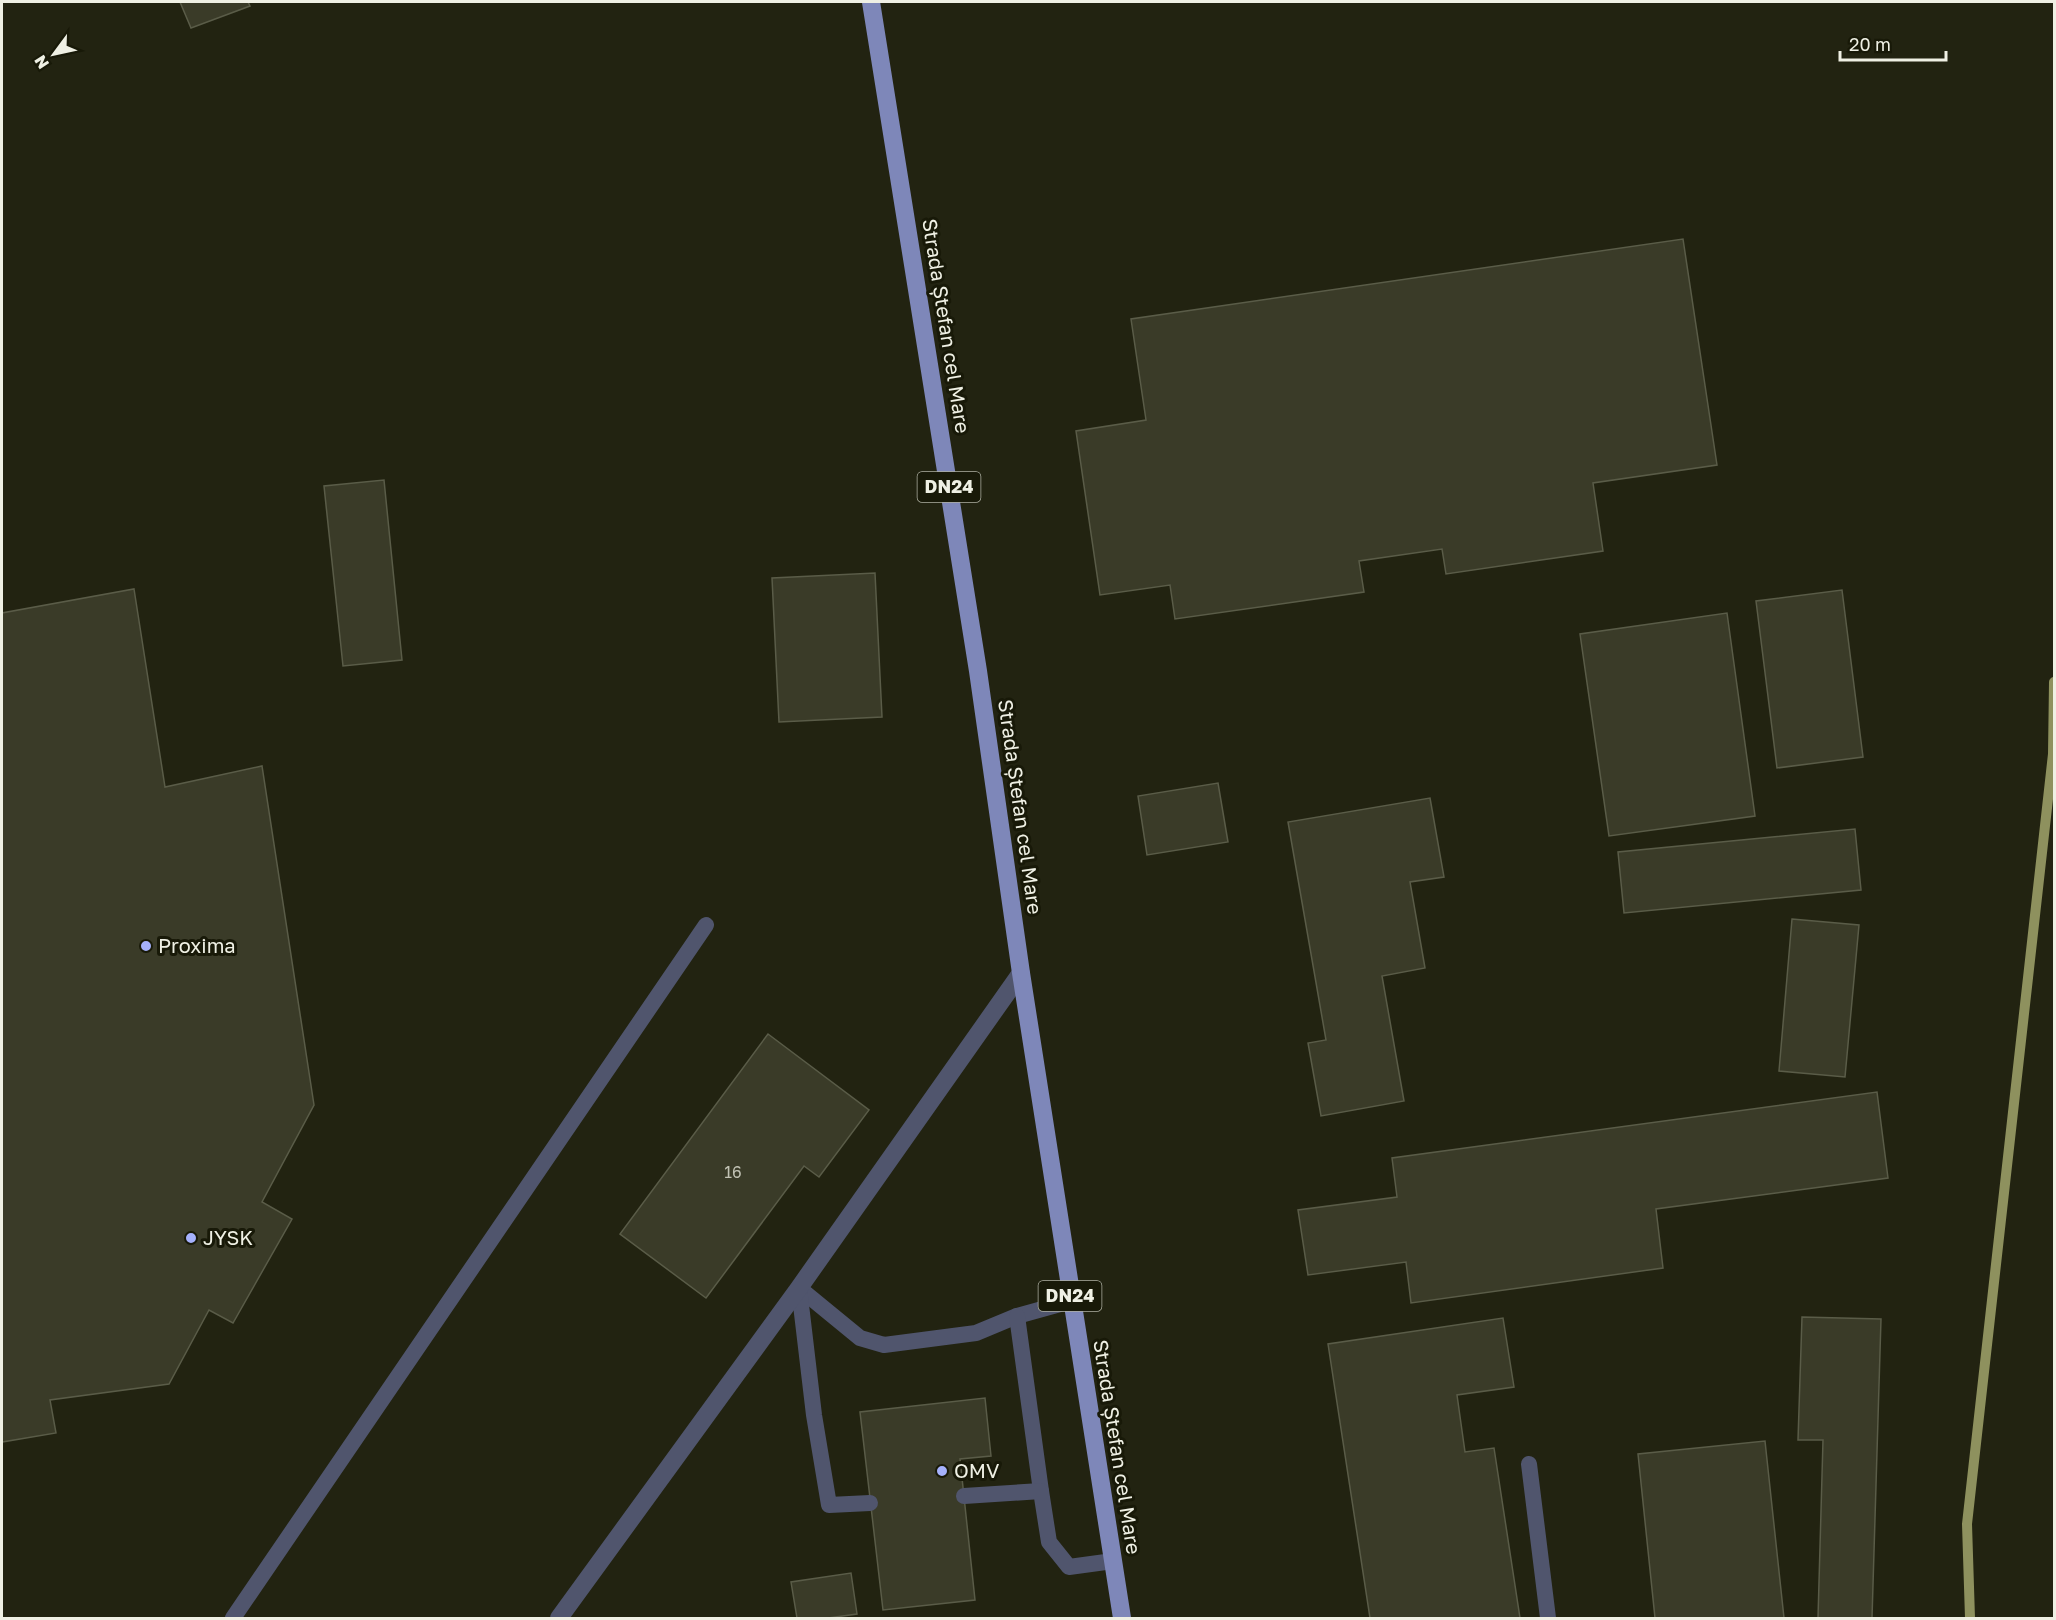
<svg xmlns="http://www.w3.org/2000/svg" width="2056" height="1620" font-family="'Golos Text',sans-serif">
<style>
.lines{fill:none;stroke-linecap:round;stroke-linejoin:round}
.stream{stroke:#8e915e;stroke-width:10}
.building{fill:#3a3b28;stroke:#5a5c48;stroke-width:1.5}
.service{stroke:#50556d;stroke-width:16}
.tertiary{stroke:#50556d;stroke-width:18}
.primary{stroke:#7e87b9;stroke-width:18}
.poi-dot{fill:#a5b1fc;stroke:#181908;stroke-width:2}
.labels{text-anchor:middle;stroke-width:6;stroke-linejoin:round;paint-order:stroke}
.number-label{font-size:16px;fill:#c2c3b5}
.shield{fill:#181908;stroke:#aeb0a2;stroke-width:1.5}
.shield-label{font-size:18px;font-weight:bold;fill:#eff0e4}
.street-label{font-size:20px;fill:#eff0e4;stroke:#181908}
.poi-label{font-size:20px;fill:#eff0e4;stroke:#181908;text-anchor:start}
</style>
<rect width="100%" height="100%" fill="#222311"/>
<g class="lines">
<polyline class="stream" points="1970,1618 1967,1524 2053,754 2054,682"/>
</g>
<g class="building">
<polygon points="180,2 248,2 250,6 191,28"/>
<polygon points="1683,239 1717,465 1593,483 1603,551 1446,574 1442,549 1359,561 1364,592 1175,619 1170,585 1100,595 1076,431 1146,420 1131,319"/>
<polygon points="384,480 402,660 343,666 324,486"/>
<polygon points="875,573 882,717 779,722 772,578"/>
<polygon points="134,589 165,787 262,766 314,1105 262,1202 292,1219 233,1323 209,1310 169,1384 50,1400 56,1433 2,1442 2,613"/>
<polygon points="1842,590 1863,757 1777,768 1756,601"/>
<polygon points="1727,613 1755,816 1609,836 1580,634"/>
<polygon points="1218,783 1228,842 1147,855 1138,796"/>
<polygon points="1430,798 1444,877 1410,882 1425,968 1382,976 1404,1101 1321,1116 1308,1043 1326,1040 1288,822"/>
<polygon points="1855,829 1861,890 1624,913 1618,852"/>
<polygon points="1792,919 1859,925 1845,1077 1779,1071"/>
<polygon points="768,1034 869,1110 819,1177 804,1166 706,1298 620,1234"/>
<polygon points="1877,1092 1888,1178 1656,1209 1663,1268 1411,1303 1406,1262 1308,1275 1298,1210 1397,1197 1392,1158"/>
<polygon points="1802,1317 1881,1319 1872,1618 1818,1618 1823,1440 1798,1440"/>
<polygon points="1503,1318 1514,1387 1457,1395 1465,1452 1494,1448 1520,1618 1370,1618 1328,1344"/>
<polygon points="985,1398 991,1456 960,1459 975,1600 883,1610 860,1412"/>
<polygon points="1765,1441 1784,1618 1655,1618 1638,1454"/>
<polygon points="851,1573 857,1614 828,1618 797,1618 791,1582"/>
</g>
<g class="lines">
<g class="service">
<polyline points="799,1288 860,1338 884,1345 976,1333 1017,1316 1071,1301"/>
<polyline points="799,1288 814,1415 829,1505 870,1503"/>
<polyline points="1017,1316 1041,1491"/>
<polyline points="1529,1464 1548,1618"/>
<polyline points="964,1496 1041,1491 1049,1542 1069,1567 1113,1561"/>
<polyline points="233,1618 706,925"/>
</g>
<polyline class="tertiary" points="559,1618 799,1288 1021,973"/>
<polyline class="primary" points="871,2 978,671 1021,973 1122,1618"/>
</g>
<g class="poi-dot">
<circle cx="146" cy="946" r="6"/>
<circle cx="191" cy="1238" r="6"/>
<circle cx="942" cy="1471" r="6"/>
</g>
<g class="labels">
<g class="number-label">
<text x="733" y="1178">16</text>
</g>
<g class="shield">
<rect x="917.5" y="472" width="63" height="30" rx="4.5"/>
<rect x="1038.5" y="1281" width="63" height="30" rx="4.5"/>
</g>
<g class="shield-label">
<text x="949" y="493">DN24</text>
<text x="1070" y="1302">DN24</text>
</g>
<g class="street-label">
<text transform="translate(946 326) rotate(81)" y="7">Strada Ștefan cel Mare</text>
<text transform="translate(1020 807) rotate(82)" y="7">Strada Ștefan cel Mare</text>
<text transform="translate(1117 1447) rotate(81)" y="7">Strada Ștefan cel Mare</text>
</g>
<g class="poi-label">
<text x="158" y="953">Proxima</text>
<text x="203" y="1245">JYSK</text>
<text x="954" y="1478">OMV</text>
</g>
</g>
<rect width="2056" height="1620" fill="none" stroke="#eff0e4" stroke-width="6"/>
<g transform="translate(54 54) rotate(237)" stroke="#181908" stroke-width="4.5" paint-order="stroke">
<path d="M0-4.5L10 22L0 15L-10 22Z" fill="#eff0e4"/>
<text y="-9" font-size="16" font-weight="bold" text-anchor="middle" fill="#eff0e4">N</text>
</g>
<path d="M1840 51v9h106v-9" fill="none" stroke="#eff0e4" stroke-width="3"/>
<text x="1849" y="51" font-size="18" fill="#eff0e4" stroke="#181908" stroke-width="4.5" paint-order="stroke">20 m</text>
</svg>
